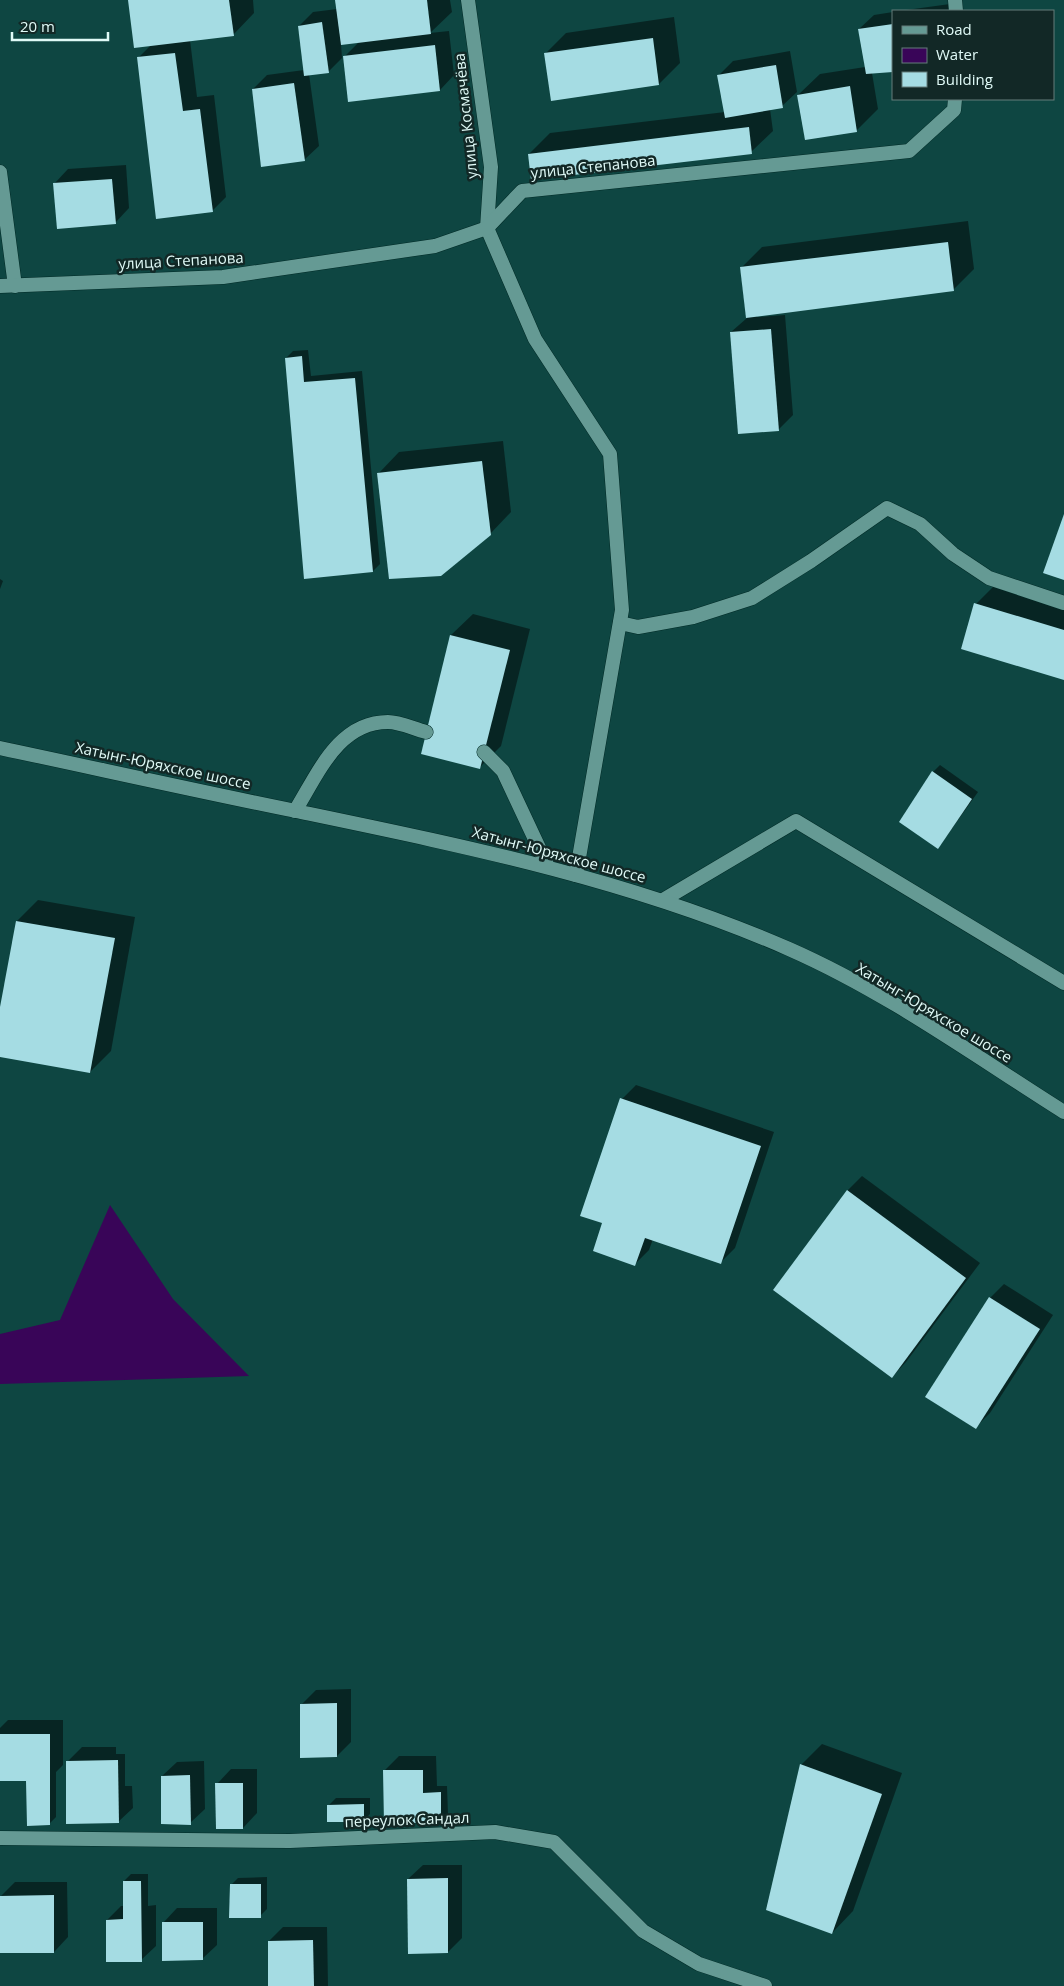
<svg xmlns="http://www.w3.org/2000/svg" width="1064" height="1986" font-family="'Open Sans',sans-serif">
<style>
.water{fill:#390558}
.shadow{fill:#0007}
.building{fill:#a5dce3}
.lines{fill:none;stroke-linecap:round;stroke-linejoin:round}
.service-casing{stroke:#002b27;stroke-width:15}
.minor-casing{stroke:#002b27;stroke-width:15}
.secondary-casing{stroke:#002b27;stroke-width:15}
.service{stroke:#659a94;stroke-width:14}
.minor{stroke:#659a94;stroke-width:14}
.secondary{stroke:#659a94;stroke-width:14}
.labels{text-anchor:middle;stroke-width:5;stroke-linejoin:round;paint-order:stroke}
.street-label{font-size:15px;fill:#e0faf7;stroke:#122826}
</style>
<rect width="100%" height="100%" fill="#0e4642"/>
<polygon class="water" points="110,1205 173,1299 249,1376 0,1384 0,1334 60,1320"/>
<g class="shadow">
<polygon points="129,0 253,0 254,13 233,35 190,40 197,97 214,95 226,197 212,211 138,58 151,45"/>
<polygon points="336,0 450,0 452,12 430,33 449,31 454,75 440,90 349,101 344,57 359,42 341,44 342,58 328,72 309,74 319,146 304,160 253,89 267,75 304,70 299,26 313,12 337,9"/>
<polygon points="950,4 950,11 899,11"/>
<polygon points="893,12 893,71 872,73 878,109 857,130 798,95 820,74 865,67 859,29 874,15"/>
<polygon points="674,17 680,63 659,84 545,54 566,33"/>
<polygon points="790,51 797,92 782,106 770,109 773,131 751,152 529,154 550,133 725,112 719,75 733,61"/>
<polygon points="126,165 129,208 115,223 54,184 68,169"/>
<polygon points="968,221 974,269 953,290 757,315 757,317 785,315 793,415 778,430 731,332 747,318 741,268 762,247"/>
<polygon points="308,350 311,376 362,371 380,564 373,571 286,358 293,351"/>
<polygon points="503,441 511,512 490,534 378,474 399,452"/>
<polygon points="0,579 3,581 0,589"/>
<polygon points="997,583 1064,603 1064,678 976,604"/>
<polygon points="473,614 530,629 501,746 480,767 422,753 451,635"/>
<polygon points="940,765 978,792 938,848 933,772"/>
<polygon points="38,900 135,917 111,1051 90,1072 0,1056 0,1014 17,921"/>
<polygon points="636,1085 774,1132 735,1248 721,1262 653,1239 649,1250 635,1264 604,1222 622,1099"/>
<polygon points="862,1176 980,1263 906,1362 892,1377 775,1289 848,1190"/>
<polygon points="1004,1284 1053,1315 990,1413 976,1427 990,1298"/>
<polygon points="351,1689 351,1742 337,1756 302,1704 316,1690"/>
<polygon points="8,1720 63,1720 63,1765 56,1772 56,1817 49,1824 29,1780 0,1780 0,1728"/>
<polygon points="822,1744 902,1773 853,1911 832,1933 801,1765"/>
<polygon points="82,1747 116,1747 116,1754 125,1754 125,1786 132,1786 133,1808 118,1822 67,1762"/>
<polygon points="399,1756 436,1756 437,1786 447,1786 448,1814 441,1821 385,1770"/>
<polygon points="204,1761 205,1809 190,1823 162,1776 177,1762"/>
<polygon points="231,1769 257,1769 257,1813 243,1828 217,1784"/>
<polygon points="336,1798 370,1798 370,1814 363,1821 329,1805"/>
<polygon points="423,1865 462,1865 462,1938 448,1952 408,1879"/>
<polygon points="131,1874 148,1874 148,1906 156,1905 156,1946 141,1960 107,1920 121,1906 124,1906 124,1881"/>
<polygon points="267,1877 267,1909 260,1916 231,1885 238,1878"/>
<polygon points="15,1882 67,1882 68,1937 54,1952 1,1896"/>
<polygon points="177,1908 217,1908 217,1945 202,1959 163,1923"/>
<polygon points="283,1927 327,1927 328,1986 269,1986 269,1941"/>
</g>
<g class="building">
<polygon points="128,0 229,0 234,36 134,48"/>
<polygon points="335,0 427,0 431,34 341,45"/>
<polygon points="322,22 329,73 304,76 298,26"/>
<polygon points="893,24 893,72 866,74 858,29"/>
<polygon points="653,38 659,85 551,101 544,53"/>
<polygon points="435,45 440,91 348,102 343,56"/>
<polygon points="175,53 183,111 200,109 213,212 156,219 137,57"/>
<polygon points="776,65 783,108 725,118 717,75"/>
<polygon points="294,83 305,161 261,167 252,89"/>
<polygon points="850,86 857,132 805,140 797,95"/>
<polygon points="749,127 752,154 531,180 528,154"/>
<polygon points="112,179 116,224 57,229 53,183"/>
<polygon points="948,242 954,291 746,318 740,267"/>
<polygon points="771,329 779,431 738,434 730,332"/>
<polygon points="302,356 304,382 355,378 373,572 304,579 285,358"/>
<polygon points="482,461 491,535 441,576 389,579 377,473"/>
<polygon points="1064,514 1064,580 1043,573"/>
<polygon points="974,603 1064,630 1064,680 961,649"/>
<polygon points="450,635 510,650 480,769 421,754"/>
<polygon points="932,771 972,799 938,849 899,822"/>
<polygon points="16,921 115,938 90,1073 0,1057 0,1007"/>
<polygon points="620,1098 761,1146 721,1264 645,1238 635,1266 593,1251 602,1223 580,1216"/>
<polygon points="847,1190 966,1278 892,1378 773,1290"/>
<polygon points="989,1297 1040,1329 976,1429 925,1397"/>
<polygon points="337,1703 337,1757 300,1758 300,1704"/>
<polygon points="0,1734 50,1734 50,1825 27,1826 26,1781 0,1781"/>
<polygon points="118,1760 119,1823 66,1824 66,1761"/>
<polygon points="800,1764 882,1794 832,1934 766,1910"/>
<polygon points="383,1770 423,1770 423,1793 441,1792 441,1823 384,1823"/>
<polygon points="190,1775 191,1825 161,1824 161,1776"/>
<polygon points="215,1783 243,1783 243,1829 216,1829"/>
<polygon points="364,1804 364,1822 327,1822 327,1805"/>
<polygon points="448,1878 448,1953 408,1954 407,1879"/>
<polygon points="123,1881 141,1881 142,1962 106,1962 106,1920 123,1919"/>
<polygon points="230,1884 261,1884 261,1918 229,1918"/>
<polygon points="54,1895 54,1953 0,1953 0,1896"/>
<polygon points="162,1922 203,1922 203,1960 162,1961"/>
<polygon points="313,1940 314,1986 268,1986 268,1941"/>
</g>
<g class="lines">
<defs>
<g id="service">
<polyline points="487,228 535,339 610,454 622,610 576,875"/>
<polyline points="620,623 638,627 693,617 752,598 811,561 887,508 920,524 953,554 989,578 1064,603"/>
<polyline points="484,752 503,771 548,867"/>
<path d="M295,811C318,774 338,722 388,722C400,722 414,729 426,732"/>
<polyline points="663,900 796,821 1064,983"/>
</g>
<g id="minor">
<polyline points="468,0 491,167 487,228"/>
<polyline points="955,0 956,11"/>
<polyline points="0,172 15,286"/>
<polyline points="0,286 223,277 435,246 487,228 522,191 909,151 954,110 955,99"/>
<polyline points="0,1838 290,1841 495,1832 554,1842 643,1931 699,1964 765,1986"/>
</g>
<path id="secondary" d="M0,748C99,769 197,791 296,811C464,846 632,880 789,949C887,992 975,1056 1064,1112"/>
</defs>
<use href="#service" class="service-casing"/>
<use href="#minor" class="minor-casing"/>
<use href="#secondary" class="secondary-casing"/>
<use href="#service" class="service"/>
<use href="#minor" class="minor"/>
<use href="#secondary" class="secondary"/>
</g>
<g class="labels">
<g class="street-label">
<text transform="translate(466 116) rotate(-96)" y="5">улица Космачёва</text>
<text transform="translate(593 167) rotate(-6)" y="5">улица Степанова</text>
<text transform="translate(181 261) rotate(-3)" y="5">улица Степанова</text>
<text transform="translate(163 766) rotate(12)" y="5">Хатынг-Юряхское шоссе</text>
<text transform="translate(559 855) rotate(15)" y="5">Хатынг-Юряхское шоссе</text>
<text transform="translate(934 1013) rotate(31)" y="5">Хатынг-Юряхское шоссе</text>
<text transform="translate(407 1820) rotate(-2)" y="5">переулок Сандал</text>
</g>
</g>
<rect x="892" y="10" width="162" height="90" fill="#122826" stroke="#647c7a"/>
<rect x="902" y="26" width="25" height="8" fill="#659a94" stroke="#647c7a"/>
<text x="936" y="35" font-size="15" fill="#e0faf7">Road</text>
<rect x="902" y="48" width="25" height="15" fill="#390558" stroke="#647c7a"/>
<text x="936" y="60" font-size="15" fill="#e0faf7">Water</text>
<rect x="902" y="72" width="25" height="15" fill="#a5dce3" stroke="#647c7a"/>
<text x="936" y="85" font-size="15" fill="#e0faf7">Building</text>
<path d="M12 32v8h96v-8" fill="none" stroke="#e0faf7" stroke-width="2.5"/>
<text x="20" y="32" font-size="15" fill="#e0faf7" stroke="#122826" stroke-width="4" paint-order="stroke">20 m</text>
</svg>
